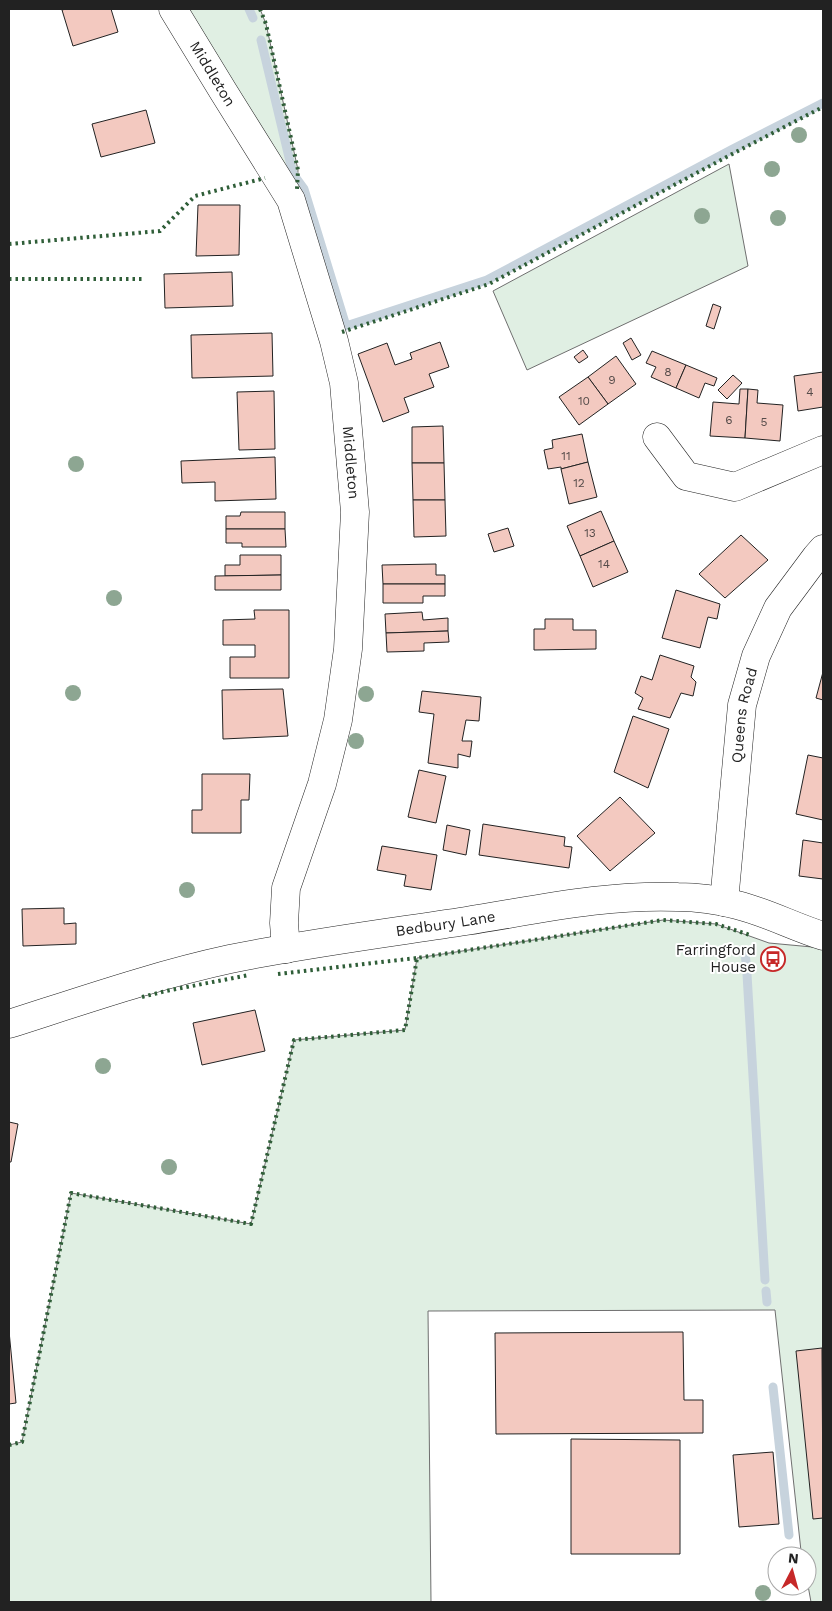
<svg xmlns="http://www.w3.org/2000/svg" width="832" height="1611" font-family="'Work Sans',sans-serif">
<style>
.green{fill:#e0efe3;stroke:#6f6f6f}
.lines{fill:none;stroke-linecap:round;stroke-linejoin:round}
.stream{stroke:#c7d3dd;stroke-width:9}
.building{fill:#f3c9c0;stroke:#222}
.minor-casing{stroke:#222;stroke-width:29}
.minor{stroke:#fff;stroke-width:28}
.hedge{stroke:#2f5e38;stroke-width:4;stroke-dasharray:2.5 4;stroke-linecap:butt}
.tree{fill:#8da692}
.labels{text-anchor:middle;stroke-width:4;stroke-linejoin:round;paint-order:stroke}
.number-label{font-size:12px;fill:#564c4a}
.street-label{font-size:15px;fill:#222;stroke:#fff}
.poi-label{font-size:15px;fill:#222;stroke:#fff;text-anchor:end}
</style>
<rect width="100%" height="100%" fill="#fff"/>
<g class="green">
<polygon points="183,9 260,9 266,24 298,170 297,194"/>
<polygon points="729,164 748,266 527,370 493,291"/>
<polygon points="663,920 716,924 769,943 823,948 823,1602 811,1602 807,1580 807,1556 802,1556 801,1551 775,1310 428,1311 431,1602 9,1602 9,1445 22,1442 71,1193 251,1224 294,1040 405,1030 417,958"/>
</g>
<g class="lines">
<g class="stream">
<polyline points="249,9 253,18"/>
<polyline points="261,40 293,174 304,189 346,326 487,280 731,150 823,103"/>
<polyline points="745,953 746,962"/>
<polyline points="747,974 765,1280"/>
<polyline points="766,1291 767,1302"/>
<polyline points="773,1387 789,1535"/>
</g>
</g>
<g class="building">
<polygon points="66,9 111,9 118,32 73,46 62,10"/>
<polygon points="146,110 155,143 101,157 92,124"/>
<polygon points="198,205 240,205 239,255 196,256"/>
<polygon points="232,272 233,306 165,308 164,274"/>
<polygon points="713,304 721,307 714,329 706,326"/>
<polygon points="272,333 273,376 192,378 191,335"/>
<polygon points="631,338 641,355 632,360 623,343"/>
<polygon points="440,342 449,367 429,374 434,387 404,398 409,412 383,422 358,354 387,343 395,365 412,359 410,353"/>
<polygon points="583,350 588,357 579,363 574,357"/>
<polygon points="652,351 686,365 676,388 651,377 656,367 646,363"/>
<polygon points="616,356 636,384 608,404 588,377"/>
<polygon points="686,365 717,378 714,386 705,383 699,398 676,388"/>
<polygon points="823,372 823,407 798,411 794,376"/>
<polygon points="733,375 742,383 727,399 718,390"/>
<polygon points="588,377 608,404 579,425 559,397"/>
<polygon points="740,389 748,389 745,438 710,436 713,402 739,404"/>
<polygon points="748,389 758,390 757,403 783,405 780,441 745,438"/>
<polygon points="274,391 275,449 239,450 237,392"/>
<polygon points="443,426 444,463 412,463 412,427"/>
<polygon points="582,434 588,462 561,469 561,467 548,469 544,450 553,448 552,440"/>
<polygon points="275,457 276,499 215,501 215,482 182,483 181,461"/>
<polygon points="588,462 597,497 569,504 561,469"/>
<polygon points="412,463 444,463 445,500 413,500"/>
<polygon points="413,500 445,500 446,536 414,537"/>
<polygon points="601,511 614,541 580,556 567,526"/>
<polygon points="241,512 285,512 285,529 226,529 226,516 240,516"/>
<polygon points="508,528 514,546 494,552 488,534"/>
<polygon points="226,529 285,529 286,547 242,547 242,543 226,543"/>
<polygon points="741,535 768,560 725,598 699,574"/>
<polygon points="614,541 628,572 593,587 580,556"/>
<polygon points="240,555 281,555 281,575 225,576 225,565 240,565"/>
<polygon points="436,564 436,575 445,575 445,584 383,584 382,565"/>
<polygon points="281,575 281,590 215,590 215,576"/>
<polygon points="383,584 445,584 445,596 423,596 423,603 383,603"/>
<polygon points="676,590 720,604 717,619 708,617 700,648 662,638"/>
<polygon points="254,610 289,610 289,678 230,678 230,657 255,657 255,645 223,645 223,620 255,619"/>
<polygon points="422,612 423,620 448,618 448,631 386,633 385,614"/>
<polygon points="545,619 573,619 573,630 596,630 596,649 534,650 534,629 545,629"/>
<polygon points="448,631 449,642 424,643 424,651 387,652 386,633"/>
<polygon points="660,655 694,666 691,677 696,682 693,696 681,693 670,718 638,709 643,698 635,693 641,676 652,680"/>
<polygon points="823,672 823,700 816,698"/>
<polygon points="283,689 288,736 223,739 222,690"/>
<polygon points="422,691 481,697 479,721 466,720 462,741 472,741 470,757 458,754 458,768 428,763 434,714 419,712"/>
<polygon points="633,716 669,729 648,788 614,772"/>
<polygon points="808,755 823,758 823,820 796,814"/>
<polygon points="419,770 446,776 436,823 408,817"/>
<polygon points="202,774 250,774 249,800 241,800 241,833 192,833 192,810 202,810"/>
<polygon points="620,797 655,833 610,871 577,836"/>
<polygon points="483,824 565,837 564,846 572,847 569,868 479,855"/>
<polygon points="447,825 470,830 466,855 443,850"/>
<polygon points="803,840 823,843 823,879 799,876"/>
<polygon points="382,846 437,855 431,890 404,886 406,875 377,870"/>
<polygon points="64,908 64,924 76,923 76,944 23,946 22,909"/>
<polygon points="255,1010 265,1051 202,1065 193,1023"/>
<polygon points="9,1122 18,1124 11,1162 9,1162"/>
<polygon points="9,1331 16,1403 9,1404"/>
<polygon points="683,1332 684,1400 703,1400 703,1433 496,1434 495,1333"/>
<polygon points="822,1348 823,1518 813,1519 796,1351"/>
<polygon points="571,1439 680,1440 680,1554 571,1554"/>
<polygon points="773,1452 779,1524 739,1527 733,1455"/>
</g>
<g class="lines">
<defs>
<g id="minor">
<path id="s1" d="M173,9L223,91L291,200L334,341L344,383L355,512L348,649L338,720L322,784L286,888L284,923L286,949"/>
<polyline points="657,437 686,476 735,487 823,450"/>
<path id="s2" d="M724,902L742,705L756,656L778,608L816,557L823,549"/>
<path id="s3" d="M9,1024C81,1001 156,975 230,959C308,943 387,933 466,921C536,910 607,894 678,897C697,897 718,900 737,905C766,912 794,927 823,936"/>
</g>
</defs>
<use href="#minor" class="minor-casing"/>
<use href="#minor" class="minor"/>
<g class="hedge">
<polyline points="260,9 266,24 298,170 297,189"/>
<polyline points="9,244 160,231 195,196 265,178"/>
<polyline points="9,279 144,279"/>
<polyline points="342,332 489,284 734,153 823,107"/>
<polyline points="278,974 417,958"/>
<polyline points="142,997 166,991 249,975"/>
<polyline points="9,1445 22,1442 71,1193 251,1224 294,1040 405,1030 417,958 663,920 716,924 750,935"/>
</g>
</g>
<g class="tree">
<circle cx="799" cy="135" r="8"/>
<circle cx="772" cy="169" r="8"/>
<circle cx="702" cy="216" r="8"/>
<circle cx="778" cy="218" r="8"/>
<circle cx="76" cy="464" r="8"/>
<circle cx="114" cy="598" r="8"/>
<circle cx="73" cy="693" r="8"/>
<circle cx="366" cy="694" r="8"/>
<circle cx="356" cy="741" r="8"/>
<circle cx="187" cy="890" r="8"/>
<circle cx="103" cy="1066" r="8"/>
<circle cx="169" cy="1167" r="8"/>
<circle cx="763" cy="1593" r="8"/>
</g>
<defs>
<symbol id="bus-ring" viewBox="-11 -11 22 22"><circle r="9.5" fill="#fff" stroke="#c62828" stroke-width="1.5"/><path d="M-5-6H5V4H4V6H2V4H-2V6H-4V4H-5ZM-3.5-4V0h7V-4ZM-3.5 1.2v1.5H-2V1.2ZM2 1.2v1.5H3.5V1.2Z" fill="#c62828"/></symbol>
</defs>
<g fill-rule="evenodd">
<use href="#bus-ring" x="759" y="945" width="28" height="28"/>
</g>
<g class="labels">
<g class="number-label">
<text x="668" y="376">8</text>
<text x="612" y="384">9</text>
<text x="810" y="396">4</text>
<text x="584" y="405">10</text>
<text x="729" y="424">6</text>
<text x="764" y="426">5</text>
<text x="566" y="460">11</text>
<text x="579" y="487">12</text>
<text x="590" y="537">13</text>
<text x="604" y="568">14</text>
</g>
<g class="street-label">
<text dy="5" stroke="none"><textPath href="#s1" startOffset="76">Middleton</textPath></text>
<text dy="5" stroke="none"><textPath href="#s1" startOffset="495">Middleton</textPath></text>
<text dy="5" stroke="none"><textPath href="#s2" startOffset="188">Queens Road</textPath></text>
<text dy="5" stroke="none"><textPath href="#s3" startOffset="449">Bedbury Lane</textPath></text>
</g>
<g class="poi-label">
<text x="756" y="955">Farringford<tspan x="756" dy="17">House</tspan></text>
</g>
</g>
<rect width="832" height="1611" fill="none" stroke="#222222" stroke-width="20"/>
<g transform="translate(792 1571) rotate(6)"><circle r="24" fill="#ffffff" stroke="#a7a7a7"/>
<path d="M0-4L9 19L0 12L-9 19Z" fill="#c62828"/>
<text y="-8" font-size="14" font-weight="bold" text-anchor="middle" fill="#222222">N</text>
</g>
</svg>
